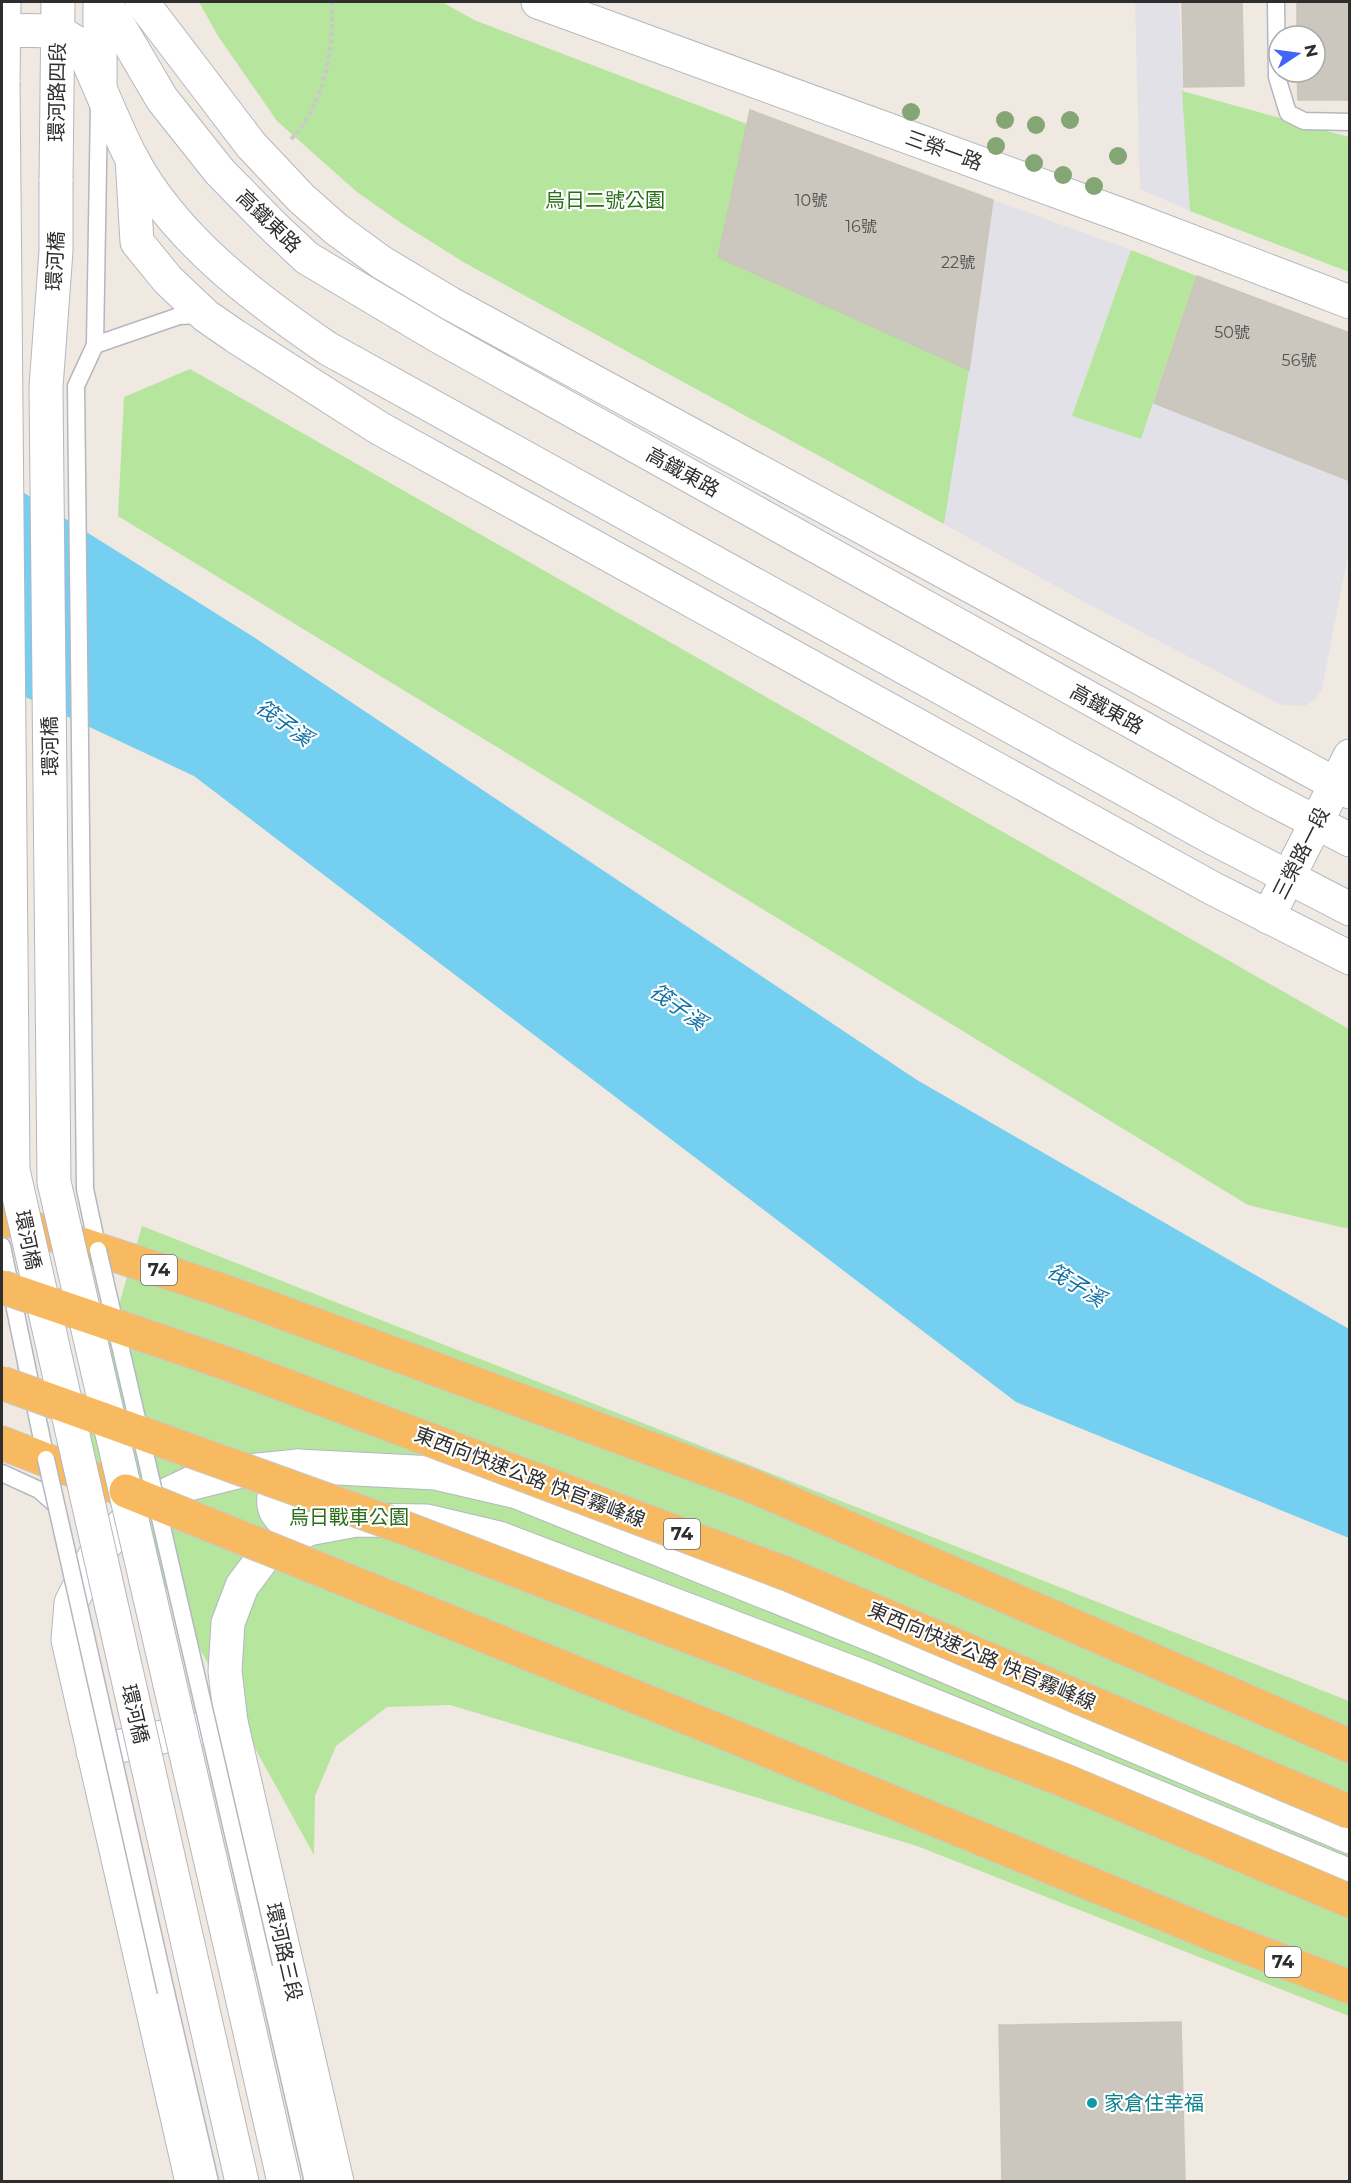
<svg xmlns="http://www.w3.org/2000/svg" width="1351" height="2183" font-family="Montserrat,'Noto Sans TC',sans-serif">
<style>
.industrial{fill:#e3e1e8}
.green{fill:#b6e59e}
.water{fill:#75cff0}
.building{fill:#cbc7bf;stroke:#cbc5ba;stroke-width:1.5}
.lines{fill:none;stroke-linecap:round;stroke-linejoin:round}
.service-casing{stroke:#b4b7c1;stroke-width:19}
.minor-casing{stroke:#b4b7c1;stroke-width:35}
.tertiary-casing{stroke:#b4b7c1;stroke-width:35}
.trunk-casing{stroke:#c9c9c9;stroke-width:35}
.path{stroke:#c9c9c9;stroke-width:4;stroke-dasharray:4.5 3;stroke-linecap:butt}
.service{stroke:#fff;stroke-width:16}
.minor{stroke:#fff;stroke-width:33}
.tertiary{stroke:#fff;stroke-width:33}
.trunk{stroke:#f8ba60;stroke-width:33}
.service-bridge-casing{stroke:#b4b7c1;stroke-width:19;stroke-linecap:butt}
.tertiary-bridge-casing{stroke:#b4b7c1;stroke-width:35;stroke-linecap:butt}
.trunk-bridge-casing{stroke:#c9c9c9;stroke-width:35;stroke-linecap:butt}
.service-bridge{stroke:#fff;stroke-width:16}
.tertiary-bridge{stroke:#fff;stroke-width:33}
.trunk-bridge{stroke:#f8ba60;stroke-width:33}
.tree{fill:#84a574}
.culture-dot{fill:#0f9aa8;stroke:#fff;stroke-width:2}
.labels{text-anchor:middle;stroke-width:4.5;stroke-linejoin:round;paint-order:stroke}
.number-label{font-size:16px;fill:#555452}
.shield{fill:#fff;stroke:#6d6d6d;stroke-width:1.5}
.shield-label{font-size:18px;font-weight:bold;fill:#2e2e2e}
.street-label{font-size:20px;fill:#2e2e2e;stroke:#fff}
.park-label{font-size:20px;fill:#2c6e1b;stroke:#fff}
.culture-label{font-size:20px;fill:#0d838f;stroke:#fff;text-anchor:start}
.water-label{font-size:21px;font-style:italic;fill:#0d6fa3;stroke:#fff}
</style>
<rect width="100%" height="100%" fill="#efe9e1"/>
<g class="industrial">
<polygon points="1135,2 1179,2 1190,211 1140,189"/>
<polygon points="993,200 1131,250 1072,416 1141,439 1154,403 1349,481 1349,549 1322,689 1316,698 1305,706 1281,705 1090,605 944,524"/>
</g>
<g class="green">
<polygon points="199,2 442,2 474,20 747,124 719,257 969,370 944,524 465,263 401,223 357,192 277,121 218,36"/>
<polygon points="1182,91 1349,137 1349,272 1190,211"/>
<polygon points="1131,250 1197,276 1141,439 1072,416"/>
<polygon points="190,369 1349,1029 1349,1229 1248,1205 118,516 124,397"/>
<polygon points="142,1226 1349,1701 1349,2016 917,1846 450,1705 387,1707 336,1746 315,1796 314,1855 81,1434"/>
</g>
<polygon class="water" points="2,479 252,636 917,1080 1349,1329 1349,1538 1016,1402 194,776 2,686"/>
<g class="building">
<polygon points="1182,2 1242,2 1244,86 1184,87"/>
<polygon points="1297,2 1350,2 1350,100 1298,100 1297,72 1315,72 1315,36 1297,36"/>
<polygon points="750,110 993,200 969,370 718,257"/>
<polygon points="1197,276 1350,333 1350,481 1154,403"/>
<polygon points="1181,2022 1185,2182 1002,2182 999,2025"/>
</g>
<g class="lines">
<defs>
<g id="service">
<polyline points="1276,2 1277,77 1288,113 1304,121 1350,122"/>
<polyline points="95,345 179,316 203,315"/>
<polyline points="2,1246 46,1459"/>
<polyline points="98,1250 85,1189 76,386 95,345 99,106"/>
<polyline points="2,1473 39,1490 56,1505"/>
<polyline points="264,1968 313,2182"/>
<polyline points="166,1992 210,2182"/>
</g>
<g id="minor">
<polyline points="142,2 251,145 301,198 336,229 381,262 451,304 1350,792"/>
<polyline points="538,2 1130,218 1350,302"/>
<polyline points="3,83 4,2"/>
<polyline points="100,87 100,2"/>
<polyline points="132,158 137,242 168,280 206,316 235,336 379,428 1212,888 1350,958"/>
<polyline points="56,182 58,2"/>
<polyline points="1268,917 1350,756"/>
<path d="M298,1466C264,1488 264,1523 308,1529"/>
<polyline points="93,1752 231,1722"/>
<polyline points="192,2182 68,1640 71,1603 94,1557 137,1509 189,1484 237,1472 298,1466 435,1473 517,1492 884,1640 1350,1837"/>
<polyline points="337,2182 231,1722 225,1671 228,1623 242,1586 266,1554 308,1529 356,1520 427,1521 499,1538 869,1679 1350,1876"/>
</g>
<g id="tertiary">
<polyline points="105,2 162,99 220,172 273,226 307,258 438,336 1260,793 1350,840"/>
<path d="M4,31C34,31 59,25 82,48C99,84 113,122 131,157C174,238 253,297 327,348L1209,836L1350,909"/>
<polyline points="237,1975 284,2182"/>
<polyline points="197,1984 242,2182"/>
</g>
<g id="trunk">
<polyline points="2,1218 221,1290 752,1486 1350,1746"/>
<polyline points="2,1443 126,1491"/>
<polyline points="1217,1936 1350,1987"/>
</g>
</defs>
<use href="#service" class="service-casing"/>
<use href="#minor" class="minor-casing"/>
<use href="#tertiary" class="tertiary-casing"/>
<use href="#trunk" class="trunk-casing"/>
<path class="path" d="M291,139C325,105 334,47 332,2"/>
<use href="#service" class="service"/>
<use href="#minor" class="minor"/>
<use href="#tertiary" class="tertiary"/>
<use href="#trunk" class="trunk"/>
<defs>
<g id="service-bridge">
<polyline points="98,1250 264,1968"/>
<polyline points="46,1459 166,1992"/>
</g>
<g id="tertiary-bridge">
<polyline points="3,83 13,1170 197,1984"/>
<polyline points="56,182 56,251 46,387 54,1182 237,1975"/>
</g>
<g id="trunk-bridge">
<polyline points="2,1287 231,1365 787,1574 1350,1812"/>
<polyline points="2,1383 405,1528 1066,1781 1350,1901"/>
<polyline points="126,1491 715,1729 1217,1936"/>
</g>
</defs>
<use href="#service-bridge" class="service-bridge-casing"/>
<use href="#tertiary-bridge" class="tertiary-bridge-casing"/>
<use href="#trunk-bridge" class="trunk-bridge-casing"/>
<use href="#service-bridge" class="service-bridge"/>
<use href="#tertiary-bridge" class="tertiary-bridge"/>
<use href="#trunk-bridge" class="trunk-bridge"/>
</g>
<g class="tree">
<circle cx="911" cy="112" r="9"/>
<circle cx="1005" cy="120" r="9"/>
<circle cx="1070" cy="120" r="9"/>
<circle cx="1036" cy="125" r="9"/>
<circle cx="996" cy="146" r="9"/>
<circle cx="1118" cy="156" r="9"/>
<circle cx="1034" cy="163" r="9"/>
<circle cx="1063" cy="175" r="9"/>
<circle cx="1094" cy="186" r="9"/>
</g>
<circle class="culture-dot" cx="1092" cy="2103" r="6"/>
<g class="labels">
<g class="number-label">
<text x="811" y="206">10號</text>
<text x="861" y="232">16號</text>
<text x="958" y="268">22號</text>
<text x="1232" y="338">50號</text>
<text x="1299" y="366">56號</text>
</g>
<g class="shield">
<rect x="141" y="1255" width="36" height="30" rx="4.5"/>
<rect x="664" y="1519" width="36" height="30" rx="4.5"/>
<rect x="1265" y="1947" width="36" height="30" rx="4.5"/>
</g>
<g class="shield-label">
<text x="159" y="1276">74</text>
<text x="682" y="1540">74</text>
<text x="1283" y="1968">74</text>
</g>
<g class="street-label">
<text transform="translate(57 92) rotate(-89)" y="7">環河路四段</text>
<text transform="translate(944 150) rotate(20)" y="7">三榮一路</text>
<text transform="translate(269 221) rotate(44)" y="7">高鐵東路</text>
<text transform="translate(55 261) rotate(-87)" y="7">環河橋</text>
<text transform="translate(683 472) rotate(29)" y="7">高鐵東路</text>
<text transform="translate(1107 709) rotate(29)" y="7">高鐵東路</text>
<text transform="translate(50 746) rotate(-91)" y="7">環河橋</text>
<text transform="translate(1301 853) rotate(-63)" y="7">三榮路一段</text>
<text transform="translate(28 1240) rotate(78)" y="7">環河橋</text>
<text transform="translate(530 1477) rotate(21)" y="7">東西向快速公路 快官霧峰線</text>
<text transform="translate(982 1656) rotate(23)" y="7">東西向快速公路 快官霧峰線</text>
<text transform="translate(135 1714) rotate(77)" y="7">環河橋</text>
<text transform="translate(284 1952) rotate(77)" y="7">環河路三段</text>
</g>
<g class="park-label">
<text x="605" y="207">烏日二號公園</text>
<text x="349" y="1524">烏日戰車公園</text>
</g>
<g class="culture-label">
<text x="1104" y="2110">家倉住幸福</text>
</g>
<g class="water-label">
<text transform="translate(284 723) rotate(36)" y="7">筏子溪</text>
<text transform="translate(678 1007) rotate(36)" y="7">筏子溪</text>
<text transform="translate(1076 1285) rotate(31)" y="7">筏子溪</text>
</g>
</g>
<rect width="1351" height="2183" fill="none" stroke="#2e2e2e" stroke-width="6"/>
<g transform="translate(1297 54) rotate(77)"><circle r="28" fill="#ffffff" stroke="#ababab" stroke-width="1.5"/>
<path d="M0-4.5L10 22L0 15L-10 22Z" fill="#4264fb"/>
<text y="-9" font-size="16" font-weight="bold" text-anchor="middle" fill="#2e2e2e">N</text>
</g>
</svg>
